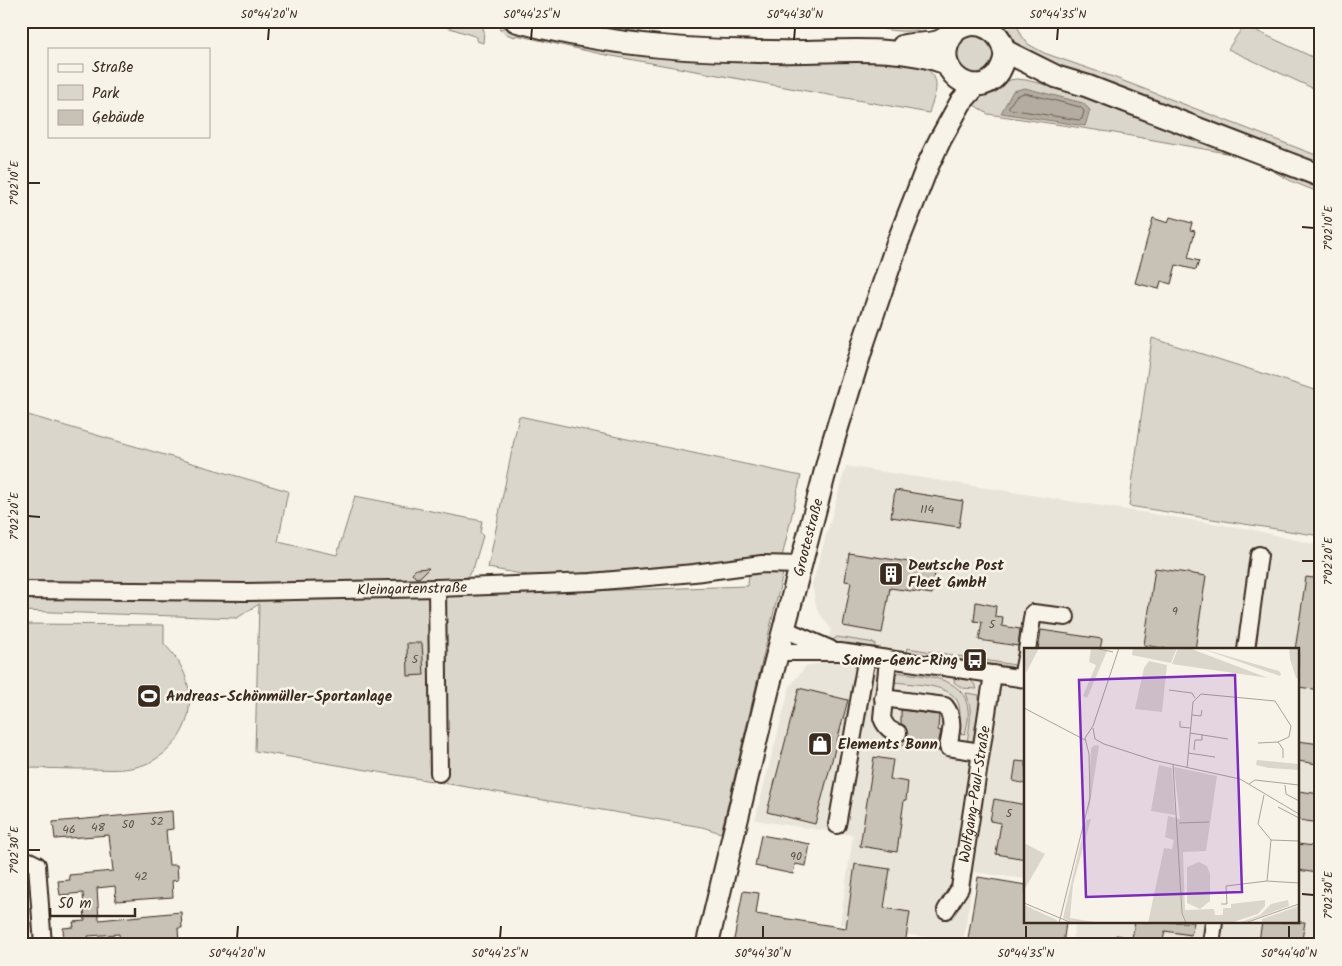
<svg xmlns="http://www.w3.org/2000/svg" width="1342" height="966" font-family="Kalam,sans-serif">
<style>
.built{fill:#e9e4d9}
.green{fill:#dbd6cb;stroke:#8b8074}
.water{fill:#b4aca0;stroke:#84786c}
.lines{fill:none;stroke-linecap:round;stroke-linejoin:round}
.shore{stroke:#6b5e52;stroke-width:1}
.building{fill:#c8c1b6;stroke:#3b2a1e}
.minor-casing{stroke:#3b2a1e;stroke-width:20}
.major-casing{stroke:#3b2a1e;stroke-width:25}
.minor{stroke:#f7f3e8;stroke-width:16}
.major{stroke:#f7f3e8;stroke-width:21}
.ticks{fill:none;stroke:#3b2a1e;stroke-width:2}
.labels{text-anchor:middle;stroke-width:5;stroke-linejoin:round;paint-order:stroke}
.number-label{font-size:12px;fill:#5e5044}
.street-label{font-size:15px;fill:#3b2a1e;stroke:#f7f3e8}
.poi-label{font-size:15px;font-weight:bold;fill:#3b2a1e;stroke:#f7f3e8;text-anchor:start}
.inset-road{fill:none;stroke:#aca397;stroke-width:1}
.view{fill:#7b2cbf;fill-opacity:0.15;stroke:#7b2cbf;stroke-width:2.5}
.inset-edge{fill:none;stroke:#3b2a1e;stroke-width:2.5}
.neatline{fill:none;stroke:#3b2a1e;stroke-width:2}
.ticks-label{font-size:12px;text-anchor:middle;fill:#3b2a1e}
</style>
<rect width="100%" height="100%" fill="#f7f3e8"/>
<filter id="ink" filterUnits="userSpaceOnUse"><feTurbulence type="fractalNoise" baseFrequency=".02" numOctaves="2"/><feDisplacementMap in="SourceGraphic" scale="10" xChannelSelector="R" yChannelSelector="G"/><feConvolveMatrix kernelMatrix="1 2 1 2 8 2 1 2 1" color-interpolation-filters="sRGB"/></filter>
<g filter="url(#ink)">
<g class="built">
<polygon points="846,466 1249,529 1321,546 1321,945 1071,945 1076,922 1298,922 1298,650 1026,650 1026,879 974,872 963,943 840,924 853,835 755,820 790,686 806,666 821,663 831,629 817,610 812,585"/>
<polygon points="21,870 29,878 35,942 21,939"/>
</g>
<g class="green">
<polygon points="429,21 481,21 484,31 483,43 477,41 477,37"/>
<polygon points="549,21 585,21 657,35 656,39"/>
<path d="M907,21H941C924,32 903,33 884,29Z"/>
<polygon points="1001,21 1015,21 1022,36 1028,44 1044,53 1113,77 1321,157 1321,167 1016,51"/>
<polygon points="1244,25 1321,61 1321,92 1228,49"/>
<path d="M506,27L552,38L921,60C923,66 927,68 931,73C942,83 932,101 929,113L601,54L516,35L515,37L506,34L499,29Z"/>
<polygon points="963,35 987,35 998,57 981,77 962,74 953,48"/>
<polygon points="1016,79 1026,80 1084,94 1321,184 1321,193 1293,182 1262,165 1232,154 1109,132 988,114 968,101 1010,80"/>
<polygon points="1152,338 1321,392 1321,536 1129,506"/>
<polygon points="21,413 288,491 278,542 337,555 355,496 482,521 480,532 483,536 474,566 456,595 748,586 749,572 784,569 721,833 702,827 255,751 259,604 237,618 21,611"/>
<polygon points="519,416 801,476 782,557 538,577 488,568"/>
<path d="M21,624L164,625V644C182,662 192,683 189,709C186,737 163,761 136,767C119,771 103,769 86,769C65,769 43,768 21,768Z"/>
<polygon points="837,637 875,643 875,647 847,643 846,647 829,643"/>
<polygon points="907,648 952,655 952,658 906,652"/>
<polygon points="958,656 1015,665 1015,668 999,666 998,669 991,669 991,665 958,660"/>
<path d="M895,672C922,676 965,675 968,710C969,718 967,726 965,734L958,733C959,724 961,714 959,705C953,683 914,685 895,682L894,689H892Z"/>
<path d="M955,675C965,677 973,679 977,689L962,688L954,682Z"/>
<path d="M966,693L979,695V713L974,743L967,742C970,724 973,710 966,693Z"/>
</g>
<polygon class="water" points="1025,88 1083,103 1090,110 1085,126 1001,113 1013,91"/>
<g class="lines">
<polygon class="shore" points="1025,93 1080,107 1084,111 1082,119 1079,120 1009,109 1009,106 1016,96"/>
</g>
<g class="building">
<polygon points="1170,217 1192,223 1190,230 1195,231 1188,258 1199,261 1196,270 1176,265 1171,284 1161,281 1159,289 1135,283 1153,218 1168,223"/>
<polygon points="895,490 963,501 959,527 891,517"/>
<polygon points="849,553 936,566 932,594 890,588 882,633 843,626 851,582 845,581"/>
<polygon points="429,568 420,577 416,578 412,573 416,569"/>
<polygon points="1155,568 1206,576 1195,650 1174,650 1144,645"/>
<polygon points="1306,577 1321,579 1321,690 1298,687 1298,650 1295,650"/>
<polygon points="976,602 996,606 995,616 1003,617 1002,626 1020,629 1018,646 979,640 982,622 974,621"/>
<polygon points="1041,630 1102,639 1100,650 1038,650"/>
<polygon points="407,643 422,643 424,675 408,676"/>
<polygon points="799,688 848,700 815,824 767,812"/>
<polygon points="901,710 939,715 938,730 941,731 938,745 939,751 898,745 898,743 905,740 908,735 905,726 901,724"/>
<polygon points="1298,741 1320,744 1317,764 1298,761"/>
<polygon points="874,757 893,760 890,779 908,782 906,800 904,800 897,852 860,846"/>
<polygon points="1016,761 1026,762 1026,784 1013,781"/>
<polygon points="1298,791 1321,794 1321,823 1298,820"/>
<polygon points="994,799 1026,805 1026,859 996,854 1001,823 990,821"/>
<polygon points="172,811 173,829 166,830 169,865 177,865 178,880 172,881 173,897 116,901 115,886 97,888 99,920 181,912 182,928 178,928 179,943 120,945 119,934 88,936 89,940 64,943 63,928 74,927 73,922 85,921 83,893 60,895 58,881 70,880 69,875 113,871 109,835 55,839 53,822"/>
<polygon points="761,835 810,844 806,866 795,864 793,874 755,866"/>
<polygon points="1298,844 1321,847 1317,873 1298,870"/>
<polygon points="855,864 890,869 884,908 910,912 905,945 733,945 743,891 759,893 756,914 846,928"/>
<polygon points="978,877 1026,885 1026,922 1066,922 1063,945 967,945"/>
<polygon points="1135,922 1194,922 1191,935 1165,931 1162,945 1114,945 1116,935 1132,938"/>
<polygon points="1262,922 1305,922 1301,945 1284,945 1259,941"/>
</g>
<g class="lines">
<defs>
<g id="minor">
<polyline points="437,588 439,773"/>
<path id="s1" d="M21,590L246,592L437,588L591,582L694,573L762,564L801,565"/>
<polyline points="784,629 830,649"/>
<polyline points="1027,650 1033,613 1066,617"/>
<polyline points="1246,650 1259,555"/>
<polyline points="778,652 840,652 1026,679"/>
<path d="M888,660L882,718C885,726 889,731 898,733"/>
<polyline points="1022,678 1026,657"/>
<path d="M883,698L945,706C955,718 951,733 948,747L980,752"/>
<polyline points="837,825 867,656"/>
<polyline points="21,861 29,861 37,865 43,945"/>
<path id="s2" d="M946,910L960,888L993,674"/>
<polyline points="1211,945 1214,922"/>
</g>
<g id="major">
<path d="M516,21C591,41 668,50 746,51C772,52 799,52 826,51C867,50 907,49 946,63"/>
<path d="M903,46C914,43 926,45 937,42C946,39 953,32 960,28C979,18 1000,31 1004,50C1006,57 1003,65 999,72C977,105 926,69 954,33"/>
<polyline points="1005,51 1057,77 1087,86 1321,176"/>
<path id="s3" d="M707,945L770,682L833,442L864,341L897,244L928,165L940,140L961,102L976,85"/>
</g>
</defs>
<use href="#minor" class="minor-casing"/>
<use href="#major" class="major-casing"/>
<use href="#minor" class="minor"/>
<use href="#major" class="major"/>
</g>
</g>
<path class="ticks" d="M268,40L269,28M531,40L532,28M794,40L795,28M1057,40L1058,28M28,183H40M1302,227L1314,228M28,516L40,517M1302,561H1314M28,850H40M1302,894L1314,895M237,938L238,926M500,938L501,926M763,938V926M1026,938V926M1289,938V926"/>
<defs>
<symbol id="building-square" viewBox="-11 -11 22 22"><rect x="-9" y="-9" width="18" height="18" rx="4" fill="#3b2a1e" stroke="#f7f3e8"/><path d="M-4-6H4V6H1V3H-1V6H-4ZM-2.5-4.3h1.7v1.8h-1.7ZM.8-4.3h1.7v1.8H.8ZM-2.5-1h1.7V.8h-1.7ZM.8-1h1.7V.8H.8Z" fill="#fff"/></symbol>
<symbol id="bus-square" viewBox="-11 -11 22 22"><rect x="-9" y="-9" width="18" height="18" rx="4" fill="#3b2a1e" stroke="#f7f3e8"/><path d="M-5-6H5V4H4V6H2V4H-2V6H-4V4H-5ZM-3.5-4V0h7V-4ZM-3.5 1.2v1.5H-2V1.2ZM2 1.2v1.5H3.5V1.2Z" fill="#fff"/></symbol>
<symbol id="stadium-square" viewBox="-11 -11 22 22"><rect x="-9" y="-9" width="18" height="18" rx="4" fill="#3b2a1e" stroke="#f7f3e8"/><path d="M0-5a6.5 5 0 1 0 0 10a6.5 5 0 1 0 0-10ZM-3.5-1.8h7v3.6h-7Z" fill="#fff"/></symbol>
<symbol id="shop-square" viewBox="-11 -11 22 22"><rect x="-9" y="-9" width="18" height="18" rx="4" fill="#3b2a1e" stroke="#f7f3e8"/><path d="M-5-2.5h2.3a2.7 3.5 0 0 1 5.4 0H5L5.5 6h-11ZM-1.5-2.5h3a1.5 2.3 0 0 0-3 0Z" fill="#fff"/></symbol>
</defs>
<g fill-rule="evenodd">
<use href="#building-square" x="877" y="560" width="28" height="28"/>
<use href="#bus-square" x="961" y="646" width="28" height="28"/>
<use href="#stadium-square" x="135" y="682" width="28" height="28"/>
<use href="#shop-square" x="806" y="730" width="28" height="28"/>
</g>
<g class="labels">
<g class="number-label">
<text x="927" y="513">114</text>
<text x="1175" y="615">9</text>
<text x="992" y="628">5</text>
<text x="415" y="663">5</text>
<text x="1009" y="817">5</text>
<text x="157" y="825">52</text>
<text x="128" y="828">50</text>
<text x="98" y="831">48</text>
<text x="69" y="833">46</text>
<text x="796" y="860">90</text>
<text x="141" y="880">42</text>
</g>
<g class="street-label">
<text dy="5" stroke="none"><textPath href="#s3" startOffset="420">Grootestraße</textPath></text>
<text dy="5" stroke="none"><textPath href="#s1" startOffset="391">Kleingartenstraße</textPath></text>
<text dy="5" stroke="none"><textPath href="#s2" startOffset="121">Wolfgang-Paul-Straße</textPath></text>
</g>
<g class="poi-label">
<text x="908" y="570">Deutsche Post<tspan x="908" dy="17">Fleet GmbH</tspan></text>
<text x="958" y="665" text-anchor="end">Saime-Genc-Ring</text>
<text x="166" y="701">Andreas-Schönmüller-Sportanlage</text>
<text x="838" y="749">Elements Bonn</text>
</g>
</g>
<g transform="translate(1024 648)">
<rect width="275" height="275" fill="#f7f3e8"/>
<path d="M0,0H15L2,25L0,9ZM67,0L83,3L63,50L59,48L72,17L65,14ZM109,0H153L147,15L108,7ZM154,0H165L244,30L148,16ZM176,0L255,23L257,26L256,28ZM265,0H275V31L272,30L266,11ZM125,13L143,17L138,64L111,61L120,20ZM71,97L75,98L64,168L67,100ZM233,112L275,116V122L245,120L232,117ZM135,117L148,120L151,167L127,163ZM150,119L193,128L182,203L159,204L161,262L190,261L191,267H199V260H207V256L241,252V258L234,266L206,275H124L140,200L148,201L150,192L141,189L144,168L156,171ZM67,171L49,236L46,270L76,275H50L39,270L62,172ZM0,195L21,206L0,242ZM175,214L183,218L186,226V253L176,261L163,255V219ZM264,252L265,258L219,275H214L236,267L247,256ZM0,257L33,272L32,275H0ZM275,258V275H238V271Z" fill="#dbd6cb"/>
<path class="inset-road" d="M70,0L89,4M145,42L168,45L171,50M0,60L61,92M168,67L177,68L178,62M156,73V79L166,80M69,80L71,91L80,96L129,112L216,131L275,166M166,85L204,91M254,94L259,101V110M234,95L254,94L265,89M170,102L171,92H178V86M164,105L191,109M149,116L158,265L162,275M163,120L169,54L177,46L251,53L267,78L265,89M225,136L231,132L275,137M261,137L262,146L275,153M240,147L234,176L247,192L243,233M254,159L275,170M155,175L185,174M247,192L275,193M0,255L48,275M197,256H203L202,238L243,233L275,235M35,275L66,150L65,106L61,90L69,78L95,0M221,275L275,256"/>
<path class="view" d="M211,27L218,244L62,249L55,32Z"/>
<rect width="275" height="275" class="inset-edge"/>
</g>
<rect width="1342" height="966" fill="none" stroke="#f7f3e8" stroke-width="55"/>
<rect x="48" y="48" width="162" height="90" fill="#f7f3e8" stroke="#aca397"/>
<rect x="58" y="64" width="25" height="8" fill="#f7f3e8" stroke="#aca397"/>
<text x="92" y="72" font-size="15" fill="#3b2a1e">Straße</text>
<rect x="58" y="85" width="25" height="15" fill="#dbd6cb" stroke="#aca397"/>
<text x="92" y="98" font-size="15" fill="#3b2a1e">Park</text>
<rect x="58" y="110" width="25" height="15" fill="#c8c1b6" stroke="#aca397"/>
<text x="92" y="122" font-size="15" fill="#3b2a1e">Gebäude</text>
<path d="M50 908v8h85v-8" fill="none" stroke="#3b2a1e" stroke-width="2.5"/>
<text x="58" y="908" font-size="15" fill="#3b2a1e" stroke="#f7f3e8" stroke-width="4" paint-order="stroke">50 m</text>
<rect x="28" y="28" width="1286" height="910" class="neatline"/>
<g class="ticks-label">
<text x="269" y="18">50°44'20"N</text>
<text x="532" y="18">50°44'25"N</text>
<text x="795" y="18">50°44'30"N</text>
<text x="1058" y="18">50°44'35"N</text>
<text transform="translate(14 183) rotate(-90)" y="4">7°02'10"E</text>
<text transform="translate(1328 228) rotate(-90)" y="4">7°02'10"E</text>
<text transform="translate(14 516) rotate(-90)" y="4">7°02'20"E</text>
<text transform="translate(1328 561) rotate(-90)" y="4">7°02'20"E</text>
<text transform="translate(14 850) rotate(-90)" y="4">7°02'30"E</text>
<text transform="translate(1328 895) rotate(-90)" y="4">7°02'30"E</text>
<text x="237" y="957">50°44'20"N</text>
<text x="500" y="957">50°44'25"N</text>
<text x="763" y="957">50°44'30"N</text>
<text x="1026" y="957">50°44'35"N</text>
<text x="1289" y="957">50°44'40"N</text>
</g>
</svg>
